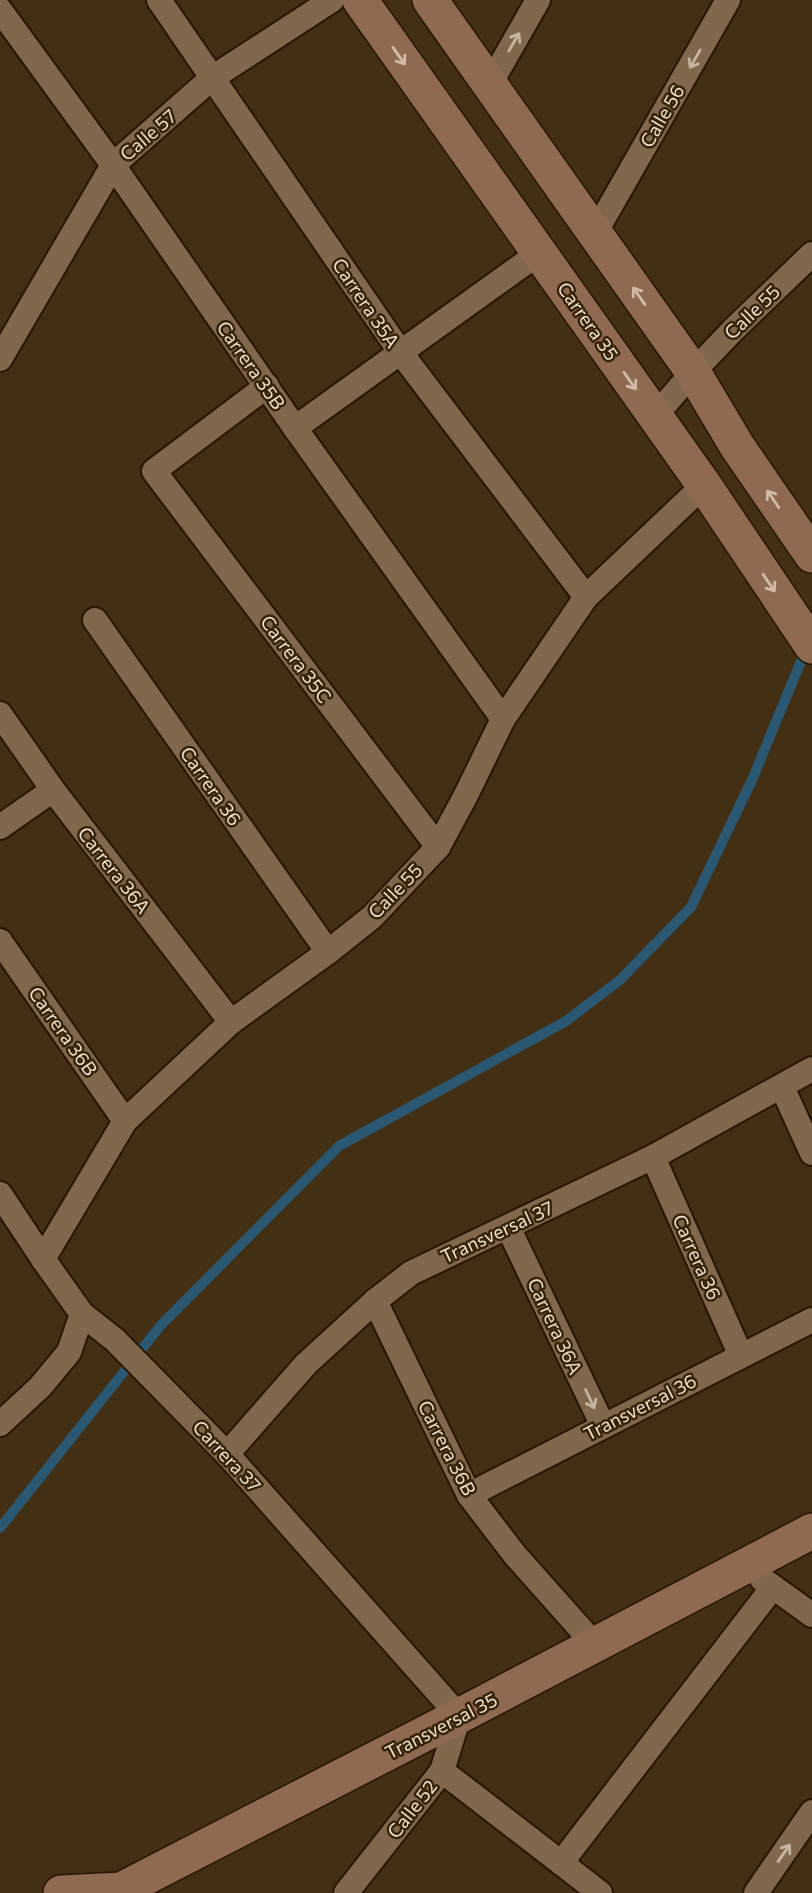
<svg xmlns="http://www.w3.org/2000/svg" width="812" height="1893" font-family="Commissioner,sans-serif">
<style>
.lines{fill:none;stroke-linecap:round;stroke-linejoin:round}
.stream{stroke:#2a5873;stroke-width:10}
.street-casing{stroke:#281600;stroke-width:28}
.secondary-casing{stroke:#281600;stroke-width:38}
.street{stroke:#7f684c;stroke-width:24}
.secondary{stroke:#906951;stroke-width:35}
.oneway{stroke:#c5b5a1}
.oneway2{stroke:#d0bca9}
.labels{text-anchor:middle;stroke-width:5;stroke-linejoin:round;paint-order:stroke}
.street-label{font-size:19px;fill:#ebdfcf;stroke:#382509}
</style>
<rect width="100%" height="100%" fill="#422f14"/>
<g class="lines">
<polyline class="stream" points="0,1528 161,1325 339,1146 566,1021 620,980 691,907 752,780 806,649"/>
<defs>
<g id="street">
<polyline points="159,0 401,353 586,597"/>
<polyline points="0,10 113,165 295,428 503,719"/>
<polyline points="490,84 538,0"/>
<polyline points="595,233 728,0"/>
<polyline points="0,359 113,165 212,78 332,0"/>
<polyline points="267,386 154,471 438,847"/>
<polyline points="655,416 693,372 733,330 812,254"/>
<polyline points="295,428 539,253"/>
<polyline points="95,620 328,952"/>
<polyline points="0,714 53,790 231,1022"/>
<polyline points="0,827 53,790"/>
<polyline points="0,941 125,1121"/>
<polyline points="782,1087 812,1153"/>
<polyline points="653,1157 741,1356"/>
<polyline points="0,1194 43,1259 82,1314 115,1340 227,1454 459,1716 442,1771 346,1893"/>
<polyline points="508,1227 603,1426"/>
<polyline points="43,1259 125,1121 231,1022 328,952 372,917 438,847 466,795 503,719 586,597 704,485"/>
<polyline points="375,1301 469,1495 515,1555 595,1645"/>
<polyline points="0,1424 40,1387 69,1352 82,1314"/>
<polyline points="227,1454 306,1364 375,1301 411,1273 653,1157 812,1069"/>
<polyline points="469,1495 812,1320"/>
<polyline points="762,1579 812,1615"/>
<polyline points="442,1771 600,1893"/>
<polyline points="561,1863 773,1587"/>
<polyline points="756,1893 812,1812"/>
</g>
<g id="secondary">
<polyline points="360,0 704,485 812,646"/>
<polyline points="430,0 693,372 737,446 812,555"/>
<polyline points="61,1893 121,1890 459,1716 812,1531"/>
</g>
</defs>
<use href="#street" class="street-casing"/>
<use href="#secondary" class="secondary-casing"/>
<use href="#street" class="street"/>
<use href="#secondary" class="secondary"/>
</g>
<defs><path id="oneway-shaft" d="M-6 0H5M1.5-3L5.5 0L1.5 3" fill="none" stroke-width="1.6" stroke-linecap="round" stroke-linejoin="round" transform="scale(1.75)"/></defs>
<g class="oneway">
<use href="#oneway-shaft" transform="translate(514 42) rotate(-60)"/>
<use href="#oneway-shaft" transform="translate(695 59) rotate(120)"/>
<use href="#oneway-shaft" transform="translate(590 1399) rotate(65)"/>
<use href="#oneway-shaft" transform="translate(784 1853) rotate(-55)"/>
</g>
<g class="oneway2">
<use href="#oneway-shaft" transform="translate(399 56) rotate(55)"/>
<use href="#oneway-shaft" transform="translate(639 296) rotate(-125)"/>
<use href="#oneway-shaft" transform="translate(630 381) rotate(55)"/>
<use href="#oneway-shaft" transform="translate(773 499) rotate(-124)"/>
<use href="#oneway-shaft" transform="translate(769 583) rotate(56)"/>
</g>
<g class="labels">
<g class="street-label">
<text transform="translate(662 116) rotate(-60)" y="7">Calle 56</text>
<text transform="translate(148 135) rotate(-41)" y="7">Calle 57</text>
<text transform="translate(366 303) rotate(56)" y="7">Carrera 35A</text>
<text transform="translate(752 312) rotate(-44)" y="7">Calle 55</text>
<text transform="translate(588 321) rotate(55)" y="7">Carrera 35</text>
<text transform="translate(251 365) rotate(55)" y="7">Carrera 35B</text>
<text transform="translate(296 659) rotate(53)" y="7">Carrera 35C</text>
<text transform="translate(211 786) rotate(55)" y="7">Carrera 36</text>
<text transform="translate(114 870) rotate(52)" y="7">Carrera 36A</text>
<text transform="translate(395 891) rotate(-46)" y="7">Calle 55</text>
<text transform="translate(63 1031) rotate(55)" y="7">Carrera 36B</text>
<text transform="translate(497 1232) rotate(-25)" y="7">Transversal 37</text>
<text transform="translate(697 1257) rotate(66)" y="7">Carrera 36</text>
<text transform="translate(555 1326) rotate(65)" y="7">Carrera 36A</text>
<text transform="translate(640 1407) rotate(-27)" y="7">Transversal 36</text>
<text transform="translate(447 1448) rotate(63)" y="7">Carrera 36B</text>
<text transform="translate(227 1456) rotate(47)" y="7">Carrera 37</text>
<text transform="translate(441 1726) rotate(-27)" y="7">Transversal 35</text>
<text transform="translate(412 1809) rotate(-52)" y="7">Calle 52</text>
</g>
</g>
</svg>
